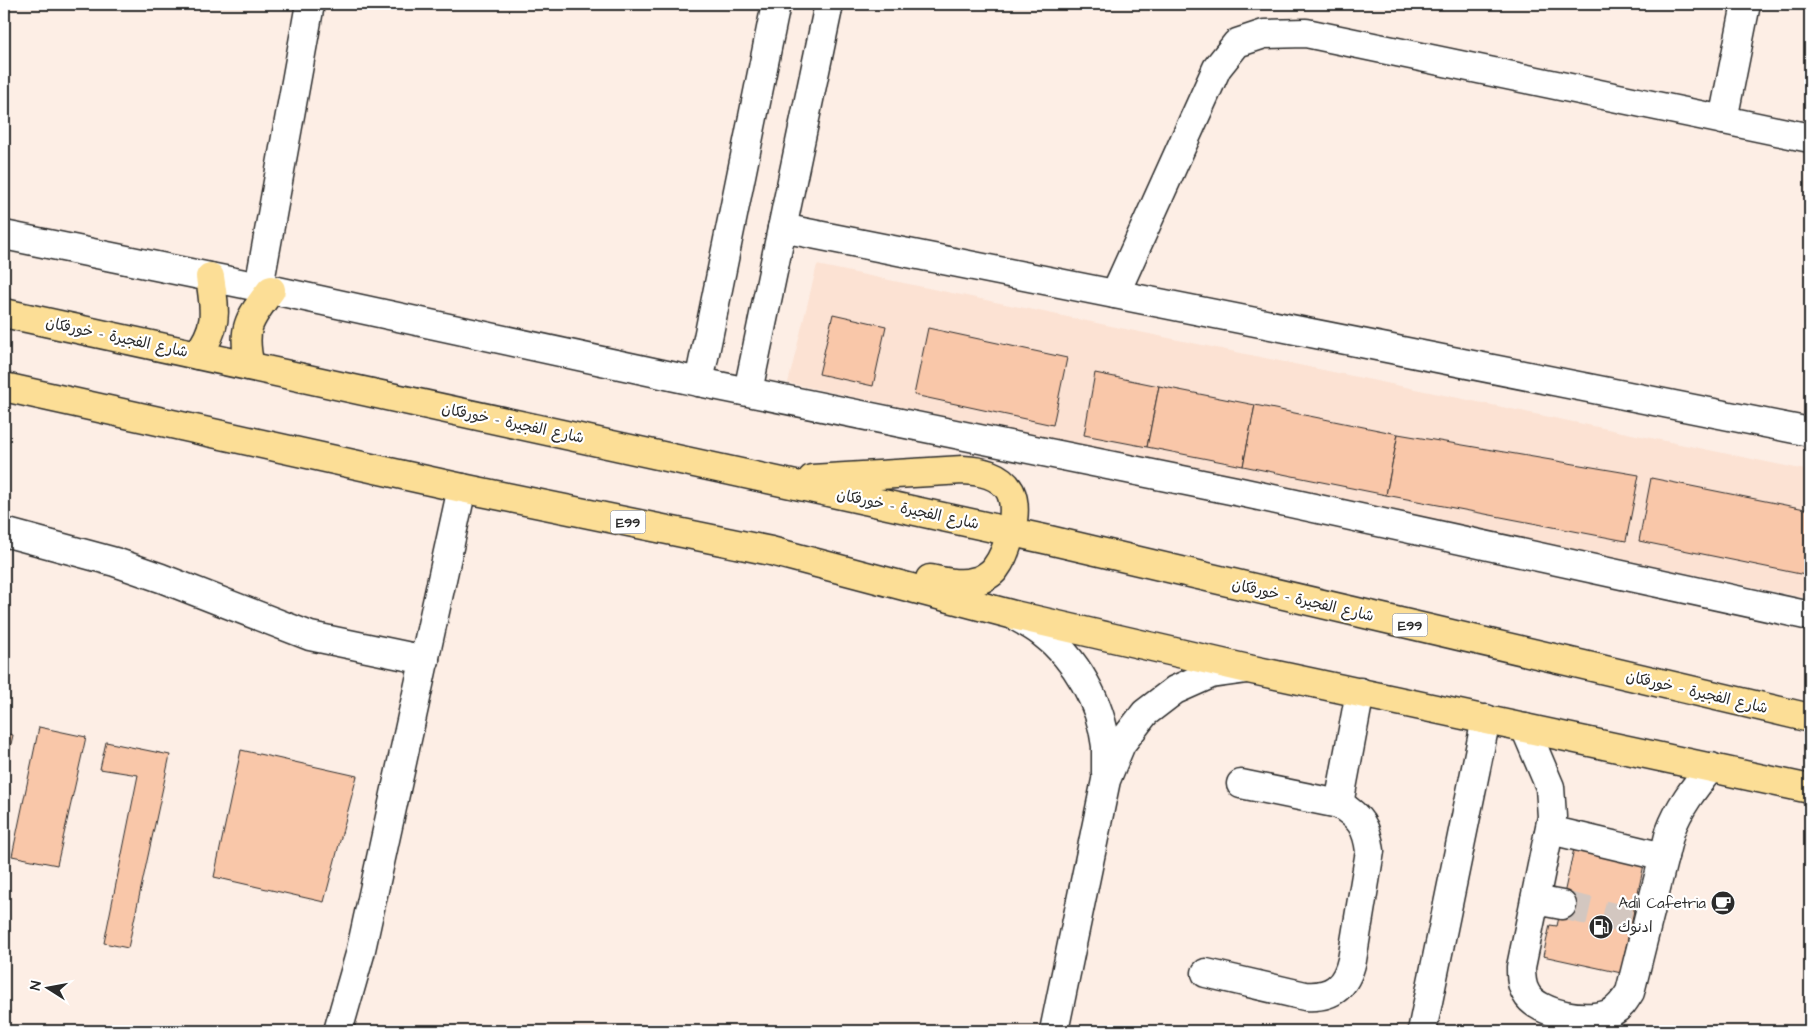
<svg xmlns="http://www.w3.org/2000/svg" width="1814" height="1035" font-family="'Architects Daughter','Playpen Sans Arabic',sans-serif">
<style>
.built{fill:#fce2d3}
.building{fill:#f9c7a9;stroke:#2b2b2b}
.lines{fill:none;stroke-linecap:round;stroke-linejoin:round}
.minor-tunnel{stroke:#d3c7c0;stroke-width:28;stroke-dasharray:28 14;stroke-linecap:butt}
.minor-casing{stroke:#2b2b2b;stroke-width:31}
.highway-casing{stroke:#2b2b2b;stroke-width:31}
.minor{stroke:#fff;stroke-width:28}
.highway{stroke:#fcde96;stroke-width:28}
.labels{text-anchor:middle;stroke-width:4.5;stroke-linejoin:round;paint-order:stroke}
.shield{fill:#fff;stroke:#6b6b6b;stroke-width:1}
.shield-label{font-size:14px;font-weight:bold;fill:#2b2b2b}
.street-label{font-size:15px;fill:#2b2b2b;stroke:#fff}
.poi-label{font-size:15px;fill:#2b2b2b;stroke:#fff;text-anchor:end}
</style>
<rect width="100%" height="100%" fill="#fdeee5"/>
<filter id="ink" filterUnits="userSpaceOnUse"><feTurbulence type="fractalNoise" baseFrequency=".02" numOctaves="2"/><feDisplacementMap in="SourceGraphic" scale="10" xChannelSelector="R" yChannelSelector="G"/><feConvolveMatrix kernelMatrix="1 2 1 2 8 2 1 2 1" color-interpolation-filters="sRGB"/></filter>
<g filter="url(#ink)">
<polygon class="built" points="817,265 1810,471 1810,599 788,383"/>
<g class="building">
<polygon points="833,314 886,326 873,386 819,374"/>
<polygon points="928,328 1067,358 1053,425 914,395"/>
<polygon points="1095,373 1159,386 1147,447 1084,435"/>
<polygon points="1159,386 1255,405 1243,466 1147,447"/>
<polygon points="1255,405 1398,434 1386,495 1243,466"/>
<polygon points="1398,434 1639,475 1626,541 1386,495"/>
<polygon points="1651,478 1810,510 1810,576 1639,541"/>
<polygon points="39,727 86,737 57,865 12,856"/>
<polygon points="4,733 13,735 4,776"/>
<polygon points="106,742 170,755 128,948 104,943 138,775 100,769"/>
<polygon points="241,750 357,776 324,902 214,877"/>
<polygon points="1575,844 1645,860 1625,952 1630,953 1626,974 1543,956 1550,925 1557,926"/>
</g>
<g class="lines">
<polyline class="minor-tunnel" points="1562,905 1632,921"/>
<defs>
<g id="minor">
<polyline points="1723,120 1746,4"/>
<polyline points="782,228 1810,432"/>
<polyline points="4,235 259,287 699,382 1236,491 1810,616"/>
<polyline points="259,287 310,4"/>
<polyline points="1115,294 1217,68 1237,43 1264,34 1306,33 1810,138"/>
<polyline points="699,382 776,4"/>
<polyline points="748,391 829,4"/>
<polyline points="4,532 115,562 161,578 310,636 425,660"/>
<path d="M1015,616C1024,621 1033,626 1041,632C1076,658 1101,703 1106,746C1106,755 1106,765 1106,773"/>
<path d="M1525,728L1550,787L1552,817L1521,967C1521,976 1521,985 1526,993C1537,1015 1592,1024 1612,1012C1621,1007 1625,1000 1630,992L1670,832C1679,807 1694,788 1711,767"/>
<polyline points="1339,804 1360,692"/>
<polyline points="1550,830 1664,857"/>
<polyline points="1535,900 1562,905"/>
<path d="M1206,973L1305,996C1332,998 1346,987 1352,960L1370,851C1367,827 1360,817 1339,804L1241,784"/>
<polyline points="338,1031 360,954 462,488"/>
<polyline points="1054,1031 1106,780 1121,744 1145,713 1175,690 1211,674 1247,669"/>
<polyline points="1422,1031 1486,719"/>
</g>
<g id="highway">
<polyline points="4,313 1049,540 1810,718"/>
<path d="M197,355C219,326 215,311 210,277"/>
<path d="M250,366C241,328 249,319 271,290"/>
<polyline points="4,387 462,488 771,551 1014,615 1248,669 1810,789"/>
<path d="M812,479L963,470C980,471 1000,474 1010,491C1020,511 1008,552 995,569C992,573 982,580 976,581C961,586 945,582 930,579"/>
</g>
</defs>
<use href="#minor" class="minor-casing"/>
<use href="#highway" class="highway-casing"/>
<use href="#minor" class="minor"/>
<use href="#highway" class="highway"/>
</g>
</g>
<defs>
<symbol id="cafe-disc" viewBox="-11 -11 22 22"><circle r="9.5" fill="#2b2b2b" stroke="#fff"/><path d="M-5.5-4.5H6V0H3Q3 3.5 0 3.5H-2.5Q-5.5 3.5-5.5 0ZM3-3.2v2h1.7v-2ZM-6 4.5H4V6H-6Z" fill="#fff"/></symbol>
<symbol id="fuel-disc" viewBox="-11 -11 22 22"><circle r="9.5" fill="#2b2b2b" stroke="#fff"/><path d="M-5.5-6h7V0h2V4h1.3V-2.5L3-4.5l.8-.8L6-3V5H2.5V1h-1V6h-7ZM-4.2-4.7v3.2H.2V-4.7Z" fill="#fff"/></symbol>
</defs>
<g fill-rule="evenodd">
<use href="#cafe-disc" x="1709" y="889" width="28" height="28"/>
<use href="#fuel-disc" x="1587" y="913" width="28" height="28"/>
</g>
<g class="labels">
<g class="shield">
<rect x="610.5" y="510.5" width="35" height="23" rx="4"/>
<rect x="1392.5" y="613.5" width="35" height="23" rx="4"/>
</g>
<g class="shield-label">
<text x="628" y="527">E99</text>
<text x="1410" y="630">E99</text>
</g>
<g class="street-label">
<text transform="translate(117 337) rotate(12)" y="5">شارع الفجيرة - خورفكان</text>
<text transform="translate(513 423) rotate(12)" y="5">شارع الفجيرة - خورفكان</text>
<text transform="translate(908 509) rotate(12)" y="5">شارع الفجيرة - خورفكان</text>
<text transform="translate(1303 600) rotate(13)" y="5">شارع الفجيرة - خورفكان</text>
<text transform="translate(1697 692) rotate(13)" y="5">شارع الفجيرة - خورفكان</text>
</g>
<g class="poi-label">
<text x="1706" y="908">Adil Cafetria</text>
<text x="1618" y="932" text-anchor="start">ادنوك</text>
</g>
</g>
<rect width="1814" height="1035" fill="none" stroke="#fff" stroke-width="20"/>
<rect x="10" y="10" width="1794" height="1015" fill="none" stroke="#2b2b2b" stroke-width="2" filter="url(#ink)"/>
<g transform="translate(48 988) rotate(281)" stroke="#ffffff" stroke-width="4" paint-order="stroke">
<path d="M0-4L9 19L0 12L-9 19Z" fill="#2b2b2b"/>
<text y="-8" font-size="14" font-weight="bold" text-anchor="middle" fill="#2b2b2b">N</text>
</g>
</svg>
